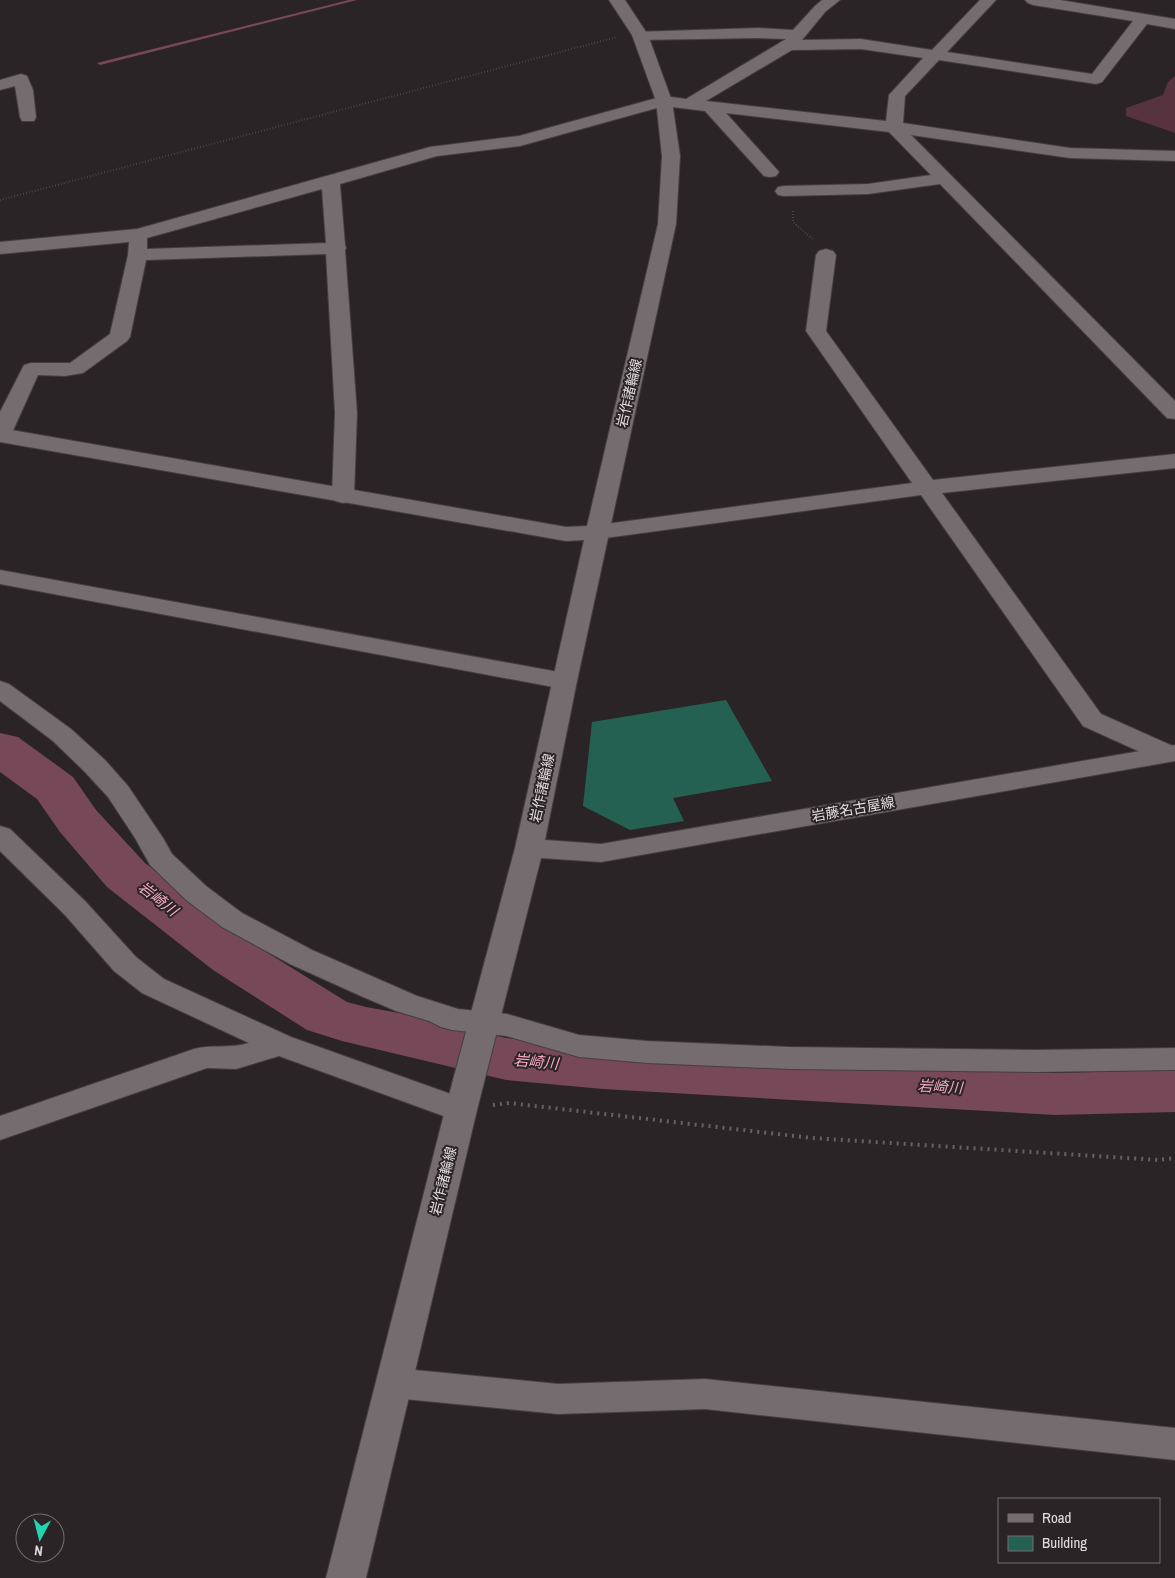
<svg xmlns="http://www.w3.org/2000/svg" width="1175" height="1578" font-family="'Archivo Narrow','Noto Sans JP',sans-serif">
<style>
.green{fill:#56333f}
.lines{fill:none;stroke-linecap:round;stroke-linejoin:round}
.stream{fill:#774858;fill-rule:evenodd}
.river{fill:#774858;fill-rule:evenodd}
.building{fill:#256152}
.street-casing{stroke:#443f41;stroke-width:2}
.secondary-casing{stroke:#443f41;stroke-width:2}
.path-far1{stroke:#676163;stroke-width:2;stroke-dasharray:0.5 2.5;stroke-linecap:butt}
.path{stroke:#676163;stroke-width:4;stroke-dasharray:2 5;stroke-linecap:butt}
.street{fill:#746c6e;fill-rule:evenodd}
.secondary{fill:#746c6e;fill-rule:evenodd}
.labels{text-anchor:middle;stroke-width:4;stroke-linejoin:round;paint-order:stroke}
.street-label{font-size:14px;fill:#e1dcde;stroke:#2b2426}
.water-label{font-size:15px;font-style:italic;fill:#faabc4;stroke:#2b2426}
</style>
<rect width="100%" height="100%" fill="#2b2426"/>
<polygon class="green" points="1175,76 1175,133 1126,116 1126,108 1163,95 1168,82"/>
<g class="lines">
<polygon class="stream" points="349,0 357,0 100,65 97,63"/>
<polygon class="river" points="0,733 18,737 73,777 96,810 145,863 253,944 347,1002 366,1007 399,1013 506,1038 603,1047 1055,1073 1175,1070 1175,1112 1055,1115 603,1089 506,1080 342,1041 307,1030 213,970 107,887 60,832 37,799 0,772"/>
</g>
<polygon class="building" points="726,700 772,781 673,798 684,821 630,830 583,806 592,722"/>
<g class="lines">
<defs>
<g id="street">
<path d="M822,0H840L825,12L802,40L861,39L932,50L980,0H996L947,52L1092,74L1133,21L1033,5L1028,3L1025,0H1060L1175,19V29L1147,24L1102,82L1096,84L939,60L905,96L903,123L1070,148L1175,151V161L1070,158L911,135L1175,401V419L1167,418L940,184L868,194L784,196L778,195L775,191L778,187L784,186L868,184L931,175L889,132L726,113L779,172L776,176L770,177L764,176L705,111L664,106L520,146L437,156L340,184L345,245L346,248L345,250L357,413L354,496L351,501L343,503L335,501L332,496L335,413L326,254L146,260L130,337L127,341L83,373L65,376L38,375L11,435L8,440L0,442V412L24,365L31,363H70L110,334L128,255L129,242L0,254V242L137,229L430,147L519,136L664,96L686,99L786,39L758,38L640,40L634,38L632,35L634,32L758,28L793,30L815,6ZM861,49L923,58L889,95L886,121L706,101L792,50ZM322,189L326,243L147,249V238Z"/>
<polygon points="21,74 27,76 33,90 36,117 34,121 22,121 20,117 15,86 0,90 0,80"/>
<polygon points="826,249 833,251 836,255 826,331 933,480 1175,454 1175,468 942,493 1101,714 1175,747 1175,760 1168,762 1158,760 1083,726 921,495 598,539 590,537 586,532 590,527 598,525 912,483 806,331 816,255 819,251"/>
<polygon points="0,570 564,673 573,676 577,681 573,686 564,689 0,584"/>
<polygon points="0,681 9,684 71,729 105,760 128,786 163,838 172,854 206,886 242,913 312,950 417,996 458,1009 507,1014 579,1035 647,1041 789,1047 1036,1050 1175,1048 1175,1070 1036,1072 789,1069 647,1063 579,1057 506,1036 452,1030 441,1027 429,1021 396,1011 361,996 290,964 222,927 186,900 150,865 135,838 108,797 85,772 53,741 0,701"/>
<path d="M0,826L10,829L85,901L136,957L164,979L291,1037L473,1102L477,1110L473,1118L461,1122L449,1118L279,1056L236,1069L207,1068L0,1140V1116L194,1049C212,1044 230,1049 249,1043L142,993L114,971L65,915L0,851Z"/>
<polygon points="394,1368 558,1384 705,1379 1175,1428 1175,1460 705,1409 558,1414 394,1398 381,1394 376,1383 381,1372"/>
</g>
<polygon id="secondary" points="609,0 625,0 648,35 672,101 680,156 676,224 577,681 545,840 601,844 1175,745 1175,761 601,862 541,858 477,1110 366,1578 326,1578 445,1110 515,848 584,540 566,541 0,442 0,428 566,527 587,526 658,224 662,156 656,101 632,35"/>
</defs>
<use href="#street" class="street-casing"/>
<use href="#secondary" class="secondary-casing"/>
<g class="path-far1">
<polyline points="0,200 617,37"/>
<polyline points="793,211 793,222 814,240"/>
</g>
<polyline class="path" points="493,1105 509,1103 812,1138 1158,1160 1175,1158"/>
<use href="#street" class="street"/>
<use href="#secondary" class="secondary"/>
</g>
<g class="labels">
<g class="street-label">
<text transform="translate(629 393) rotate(-77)" y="5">岩作諸輪線</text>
<text transform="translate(542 788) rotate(-78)" y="5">岩作諸輪線</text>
<text transform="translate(853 809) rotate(-10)" y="5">岩藤名古屋線</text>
<text transform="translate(443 1181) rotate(-76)" y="5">岩作諸輪線</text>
</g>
<g class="water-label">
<text transform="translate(158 899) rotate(38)" y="5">岩崎川</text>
<text transform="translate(536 1062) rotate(5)" y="5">岩崎川</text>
<text transform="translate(940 1087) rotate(3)" y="5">岩崎川</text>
</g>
</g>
<rect x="998" y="1498" width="162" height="65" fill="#2b2426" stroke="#746e70"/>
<rect x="1008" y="1514" width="25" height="8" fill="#746c6e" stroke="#746e70"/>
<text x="1042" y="1523" font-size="15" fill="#e1dcde">Road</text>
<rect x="1008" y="1536" width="25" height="15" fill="#256152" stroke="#746e70"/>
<text x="1042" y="1548" font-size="15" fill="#e1dcde">Building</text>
<g transform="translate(40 1538) rotate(187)"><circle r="24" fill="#2b2426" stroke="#746e70"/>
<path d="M0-4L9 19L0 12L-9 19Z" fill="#20d5b0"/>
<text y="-8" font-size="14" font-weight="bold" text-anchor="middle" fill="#e1dcde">N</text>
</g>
</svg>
